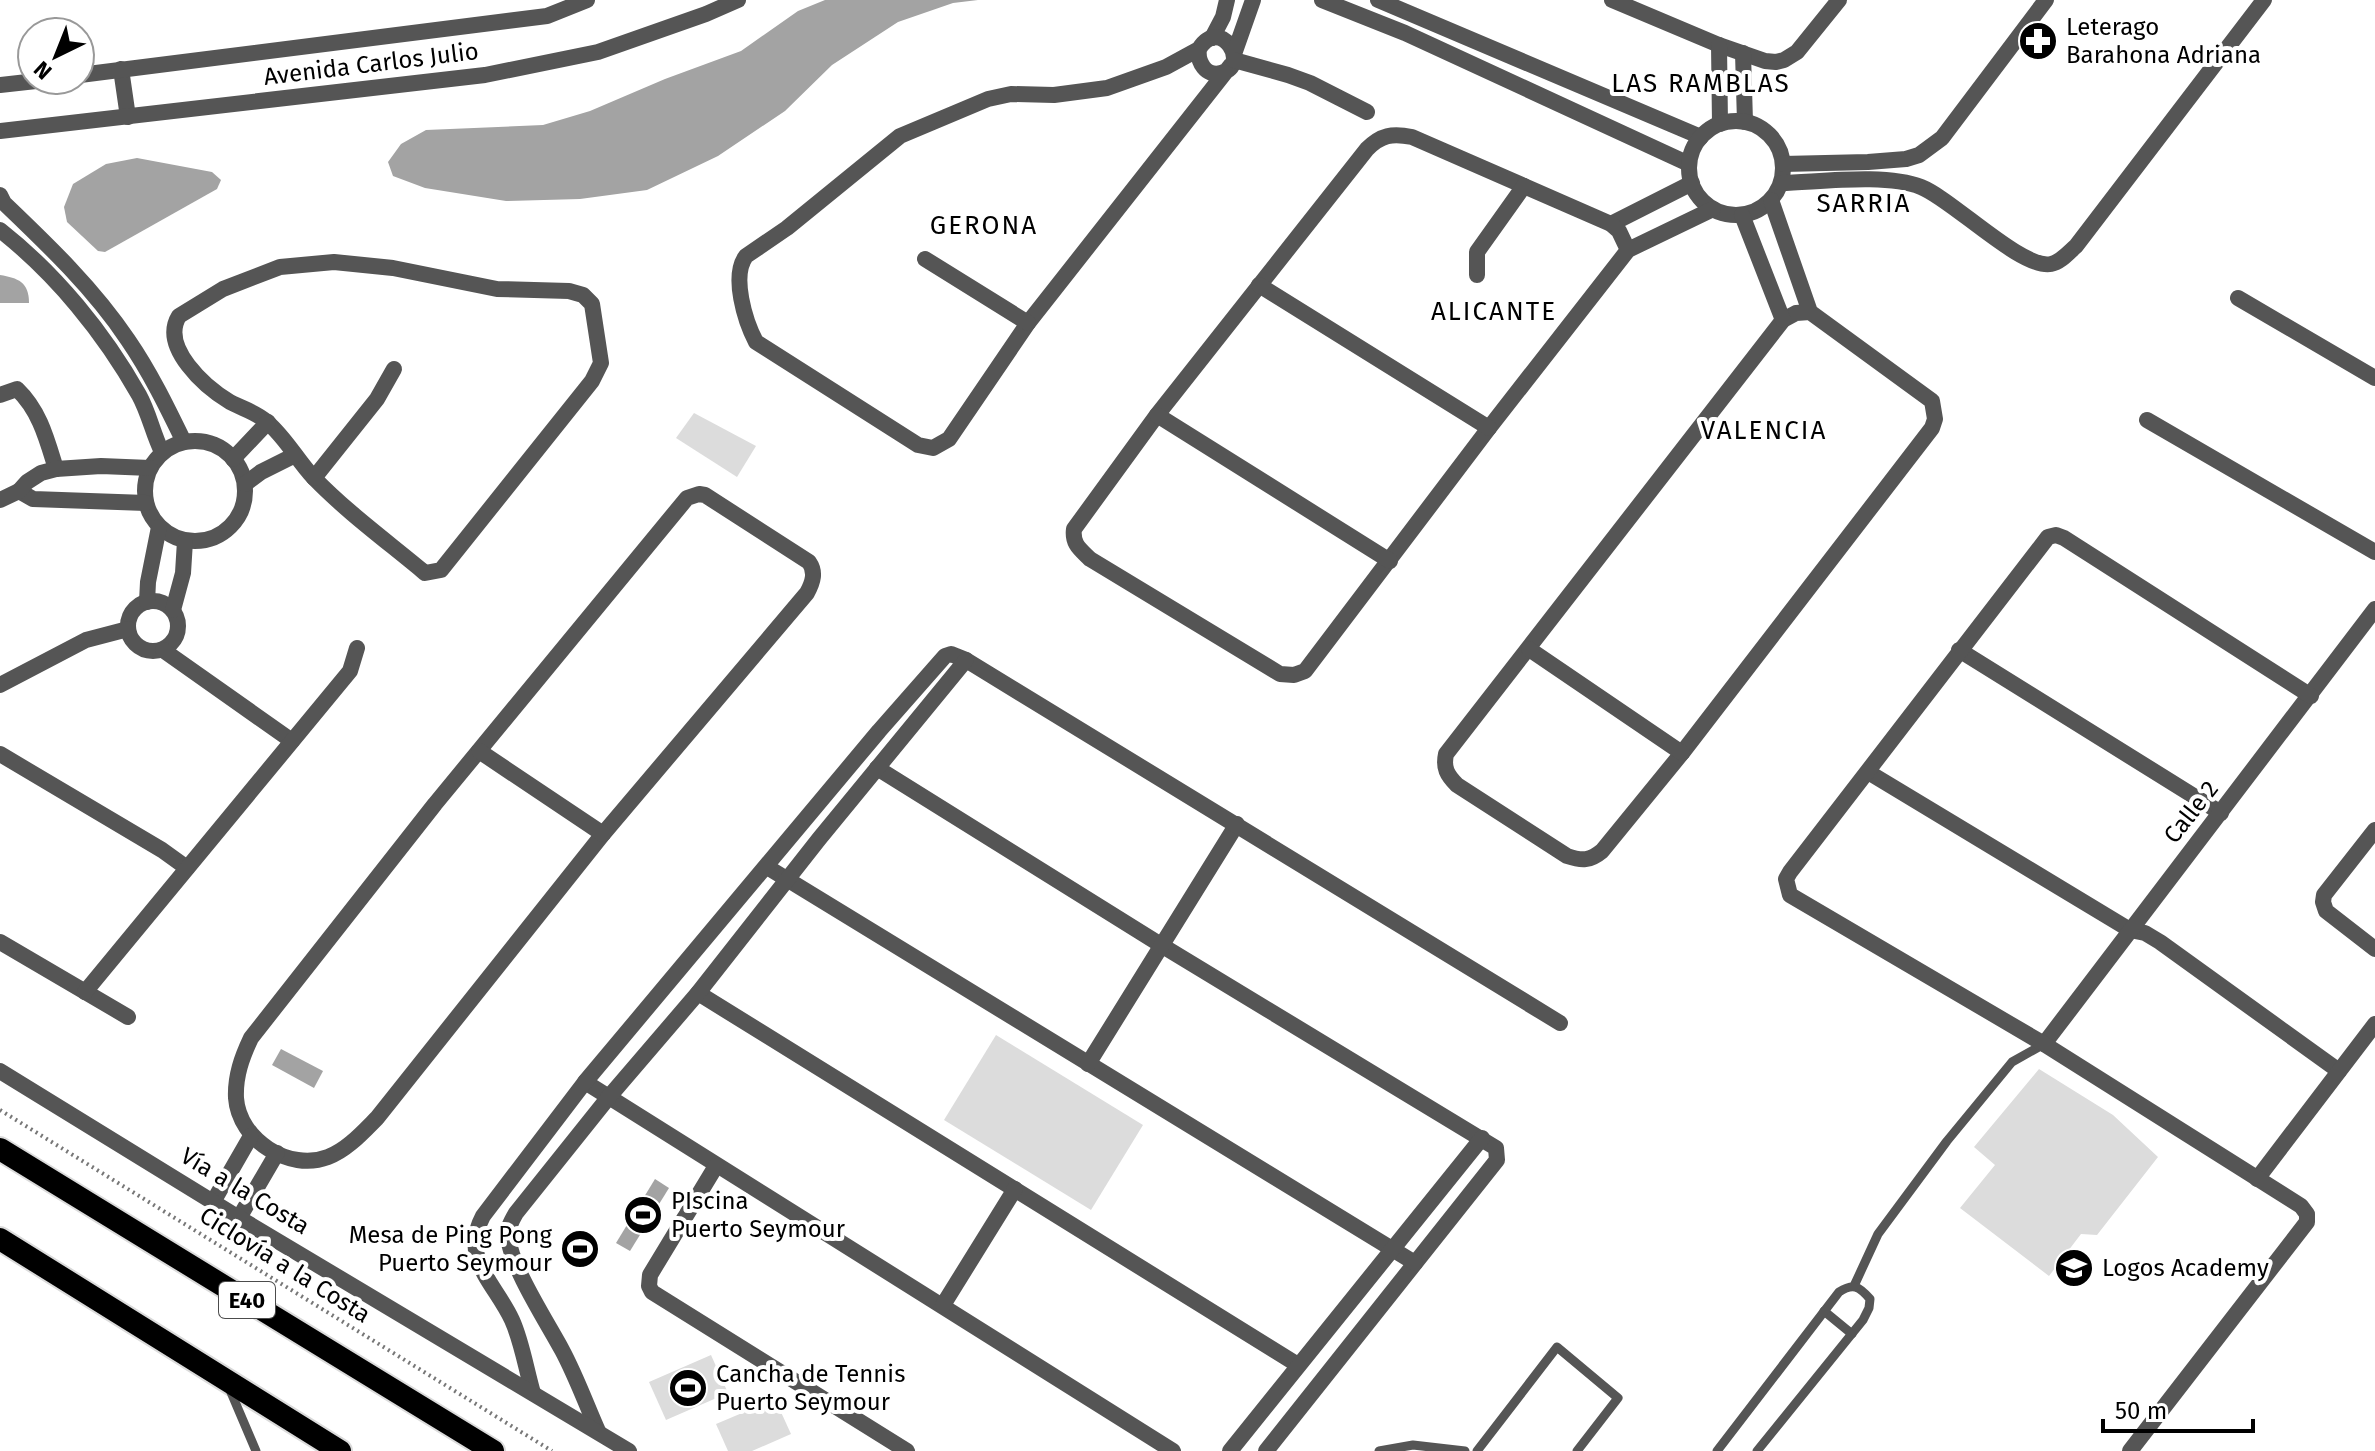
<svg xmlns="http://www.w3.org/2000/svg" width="2375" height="1451" font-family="'Fira Sans',sans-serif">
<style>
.green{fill:#dcdcdc}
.water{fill:#a3a3a3}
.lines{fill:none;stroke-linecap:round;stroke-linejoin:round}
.trunk-casing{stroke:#dbdbdb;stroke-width:26}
.path{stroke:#777;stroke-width:4;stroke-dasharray:2 4;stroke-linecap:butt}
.service{stroke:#555;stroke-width:9}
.minor{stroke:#555;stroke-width:16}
.tertiary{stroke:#555;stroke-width:16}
.trunk{stroke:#000;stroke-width:22}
.labels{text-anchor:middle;stroke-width:8;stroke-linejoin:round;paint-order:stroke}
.shield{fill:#fff;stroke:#4c4c4c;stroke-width:2}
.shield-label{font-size:22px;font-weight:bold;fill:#000}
.poi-label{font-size:24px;fill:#000;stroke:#fff;text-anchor:start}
.street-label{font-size:24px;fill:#000;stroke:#fff}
.neighbourhood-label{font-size:26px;letter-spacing:2px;fill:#000;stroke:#fff}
</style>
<rect width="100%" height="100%" fill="#fff"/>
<g class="green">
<polygon points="694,413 756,446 737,477 676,438"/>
<polygon points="996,1035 1143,1125 1091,1210 944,1120"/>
<polygon points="2039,1069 2113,1115 2158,1157 2097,1235 2081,1234 2049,1276 1960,1208 1995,1165 1974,1147"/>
<polygon points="711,1355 728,1393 666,1420 649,1382"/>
<polygon points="775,1399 791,1434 752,1451 728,1451 716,1424"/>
</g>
<g class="water">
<polygon points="825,0 978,0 953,3 898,22 832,65 785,111 718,156 647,190 580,199 506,201 425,188 393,176 388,162 401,144 426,130 543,125 590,111 665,79 741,51 798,11"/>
<polygon points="137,158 212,172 221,180 217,189 105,252 98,251 67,222 64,207 73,184 106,164"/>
<path d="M0,275C18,278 29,282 29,303H0Z"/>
<polygon points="281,1049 323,1071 314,1088 272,1065"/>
<polygon points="655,1179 669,1188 630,1251 616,1243"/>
</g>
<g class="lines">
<defs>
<g id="trunk">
<polyline points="0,1149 493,1451"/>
<polyline points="0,1239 340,1451"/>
</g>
</defs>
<use href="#trunk" class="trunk-casing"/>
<polyline class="path" points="0,1110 552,1451"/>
<g class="service">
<polyline points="1854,1286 1878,1234 1947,1141 2012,1062 2044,1044"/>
<polyline points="1824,1311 1852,1334"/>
<polyline points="230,1390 256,1451"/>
<polyline points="1379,1451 1413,1445 1465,1451"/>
<polyline points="1477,1451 1557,1347 1618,1398 1577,1451"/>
<path d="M1717,1451L1839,1292C1853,1283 1859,1286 1870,1299L1869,1308L1863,1320L1757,1451"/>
</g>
<g class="minor">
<polyline points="1322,0 1405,33 1689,164"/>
<polyline points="1378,0 1701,137"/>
<polyline points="1612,0 1719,45 1765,61 1776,62 1784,60 1797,52 1839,0"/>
<polyline points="1212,38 1223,17 1227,0"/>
<polyline points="1719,45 1720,124"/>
<path d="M1199,49C1197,62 1206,77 1221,73C1252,65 1220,15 1199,49L1166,67L1107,88L1054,95L1011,94L988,99L900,136L787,228L746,256C731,276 745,321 756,342L918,445L933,448L949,439L1028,323L1231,65"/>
<polyline points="1743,53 1745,122"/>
<polyline points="1234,54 1253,0"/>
<polyline points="1234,60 1288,75 1310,83 1367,112"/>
<polyline points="121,69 128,117"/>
<polyline points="80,75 547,16 587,0"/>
<polyline points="0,85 45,80"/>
<circle cx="1736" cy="168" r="47"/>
<polyline points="0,131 485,75 598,52 706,14 738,0"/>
<polyline points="1783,164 1868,162 1906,159 1919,155 1942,138 2046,0"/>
<path d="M1781,183C1820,182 1886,173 1921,187C1952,199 2022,270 2051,264C2061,262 2069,252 2076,246L2264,0"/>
<path d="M0,195L4,203C48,245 94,289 128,340C150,372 167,407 184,442"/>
<path d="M1771,200L1810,312L1932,401L1935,419L1932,428L1682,753L1602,851C1590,861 1582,861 1567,856L1457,785C1447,775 1443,768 1446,754L1783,320L1796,313L1810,312"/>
<polyline points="1742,215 1783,320"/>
<polyline points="1611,224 1692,183"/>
<path d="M0,230C56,274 104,333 139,395C149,413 153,434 162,452"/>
<path d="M1628,250L1619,231L1611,224L1412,137C1392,133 1381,135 1367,149L1157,415L1074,529C1072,544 1080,549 1090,559L1280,674L1294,675L1305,671L1489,428L1628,250L1713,209"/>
<polyline points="925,259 1028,323"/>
<path d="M334,262L393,268L497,289L569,291L583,295L592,304L601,363L592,381L441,570L425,573C388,542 348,513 314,478C297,460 286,438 267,422C256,412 243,409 230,402C205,387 160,347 179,316L223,289L280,267Z"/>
<polyline points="1477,275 1477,252 1524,186"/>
<polyline points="1259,285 1489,428"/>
<polyline points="2238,298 2375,378"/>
<path d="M0,395L17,389C40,411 47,440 56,469"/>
<polyline points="1157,415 1390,561"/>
<polyline points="2147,420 2375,552"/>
<circle cx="195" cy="491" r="50"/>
<polyline points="233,459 268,422"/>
<polyline points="314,478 377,399 394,369"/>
<polyline points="245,484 261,472 295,455"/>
<polyline points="19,491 33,499 146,503"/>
<path d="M699,494L705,495L809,562C816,572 813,582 807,593L603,834L377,1118C363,1132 347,1150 328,1157C289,1172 239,1140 236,1098C235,1076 242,1057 251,1038L435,804L687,498Z"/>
<polyline points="0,500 19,491 27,482 41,473 56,469 101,466 150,468"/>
<circle cx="153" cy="626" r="25"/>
<polyline points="147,602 148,582 159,527"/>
<polyline points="173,610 183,573 185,541"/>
<polyline points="1529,649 1682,753"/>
<polyline points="163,650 292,741"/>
<polyline points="1959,650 2221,813"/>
<polyline points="0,685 86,640 128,629"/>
<polyline points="479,751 603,834"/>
<polyline points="0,754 162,850 187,868"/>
<polyline points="877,768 1161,945 1496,1148 1497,1160 1266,1451"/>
<polyline points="1868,772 2130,930 2145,933 2160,942 2339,1071"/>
<polyline points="2375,830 2324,895 2323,902 2326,911 2375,949"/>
<polyline points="767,867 1415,1263"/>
<polyline points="0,942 128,1017"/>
<polyline points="85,992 350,671 357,648"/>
<polyline points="698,993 1298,1365"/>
<polyline points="2044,1044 2375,609"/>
<polyline points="1088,1064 1237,824"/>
<polyline points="585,1082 1173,1451"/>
<polyline points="716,1166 650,1275 649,1286 652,1292 907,1451"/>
<polyline points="2257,1179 2375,1024"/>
<polyline points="213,1202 251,1136"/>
<polyline points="239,1218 277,1153"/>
<polyline points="943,1305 1015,1189"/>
<path d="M533,1393C526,1369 522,1342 512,1320C495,1283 460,1259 483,1216L585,1082L879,731L945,656L951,654L966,660L1560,1023"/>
<path d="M598,1431C586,1404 576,1376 562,1350C547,1322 511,1267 508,1237C507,1228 512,1220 516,1213L608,1098L698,993L819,839L966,660"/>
<polyline points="1230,1451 1482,1138"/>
<polyline points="2130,1451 2307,1222 2307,1214 2301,1206 2044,1044 1790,895 1786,879 1790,872 2048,537 2056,535 2064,538 2311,696"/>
</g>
<polyline class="tertiary" points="0,1071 239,1218 629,1451"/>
<use href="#trunk" class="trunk"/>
</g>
<defs>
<symbol id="pharmacy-disc" viewBox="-11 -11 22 22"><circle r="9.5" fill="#000" stroke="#fff"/><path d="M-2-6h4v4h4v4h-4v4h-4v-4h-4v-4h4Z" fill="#fff"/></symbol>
<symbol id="stadium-disc" viewBox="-11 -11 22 22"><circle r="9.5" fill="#000" stroke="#fff"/><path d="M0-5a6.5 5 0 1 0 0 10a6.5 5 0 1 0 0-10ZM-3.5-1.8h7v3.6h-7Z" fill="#fff"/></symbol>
<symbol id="university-disc" viewBox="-11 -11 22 22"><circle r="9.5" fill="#000" stroke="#fff"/><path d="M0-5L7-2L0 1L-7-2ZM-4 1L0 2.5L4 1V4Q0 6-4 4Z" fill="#fff"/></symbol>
</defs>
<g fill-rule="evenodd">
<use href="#pharmacy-disc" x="2016" y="19" width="44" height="44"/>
<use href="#stadium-disc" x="621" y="1193" width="44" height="44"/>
<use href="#stadium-disc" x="558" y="1227" width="44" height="44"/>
<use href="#university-disc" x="2052" y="1246" width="44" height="44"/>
<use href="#stadium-disc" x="666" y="1366" width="44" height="44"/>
</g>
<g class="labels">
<rect class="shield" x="219" y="1282" width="56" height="36" rx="6"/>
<g class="shield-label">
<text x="247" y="1308">E40</text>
</g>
<g class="poi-label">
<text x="2066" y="35">Leterago<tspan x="2066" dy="28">Barahona Adriana</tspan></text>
<text x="671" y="1209">PIscina<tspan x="671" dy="28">Puerto Seymour</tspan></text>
<text x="552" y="1243" text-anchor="end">Mesa de Ping Pong<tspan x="552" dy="28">Puerto Seymour</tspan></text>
<text x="2102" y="1276">Logos Academy</text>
<text x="716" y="1382">Cancha de Tennis<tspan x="716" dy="28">Puerto Seymour</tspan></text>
</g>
<g class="street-label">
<text transform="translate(371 64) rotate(-7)" y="8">Avenida Carlos Julio</text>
<text transform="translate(2191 812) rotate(-52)" y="8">Calle 2</text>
<text transform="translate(245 1191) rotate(31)" y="8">Vía a la Costa</text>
<text transform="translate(285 1265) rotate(32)" y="8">Ciclovía a la Costa</text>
</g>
<g class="neighbourhood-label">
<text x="1701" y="92">LAS RAMBLAS</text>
<text x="1864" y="212">SARRIA</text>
<text x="984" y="234">GERONA</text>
<text x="1494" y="320">ALICANTE</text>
<text x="1764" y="439">VALENCIA</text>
</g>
</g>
<g transform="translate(56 56) rotate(223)"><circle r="38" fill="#ffffff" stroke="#999999" stroke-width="2"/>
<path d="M0-6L14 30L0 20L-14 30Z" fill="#000000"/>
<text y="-12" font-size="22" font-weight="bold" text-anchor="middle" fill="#000000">N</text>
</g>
<path d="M2103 1419v12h150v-12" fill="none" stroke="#000000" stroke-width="4"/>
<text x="2115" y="1419" font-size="24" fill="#000000" stroke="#ffffff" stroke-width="6" paint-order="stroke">50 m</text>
</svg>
